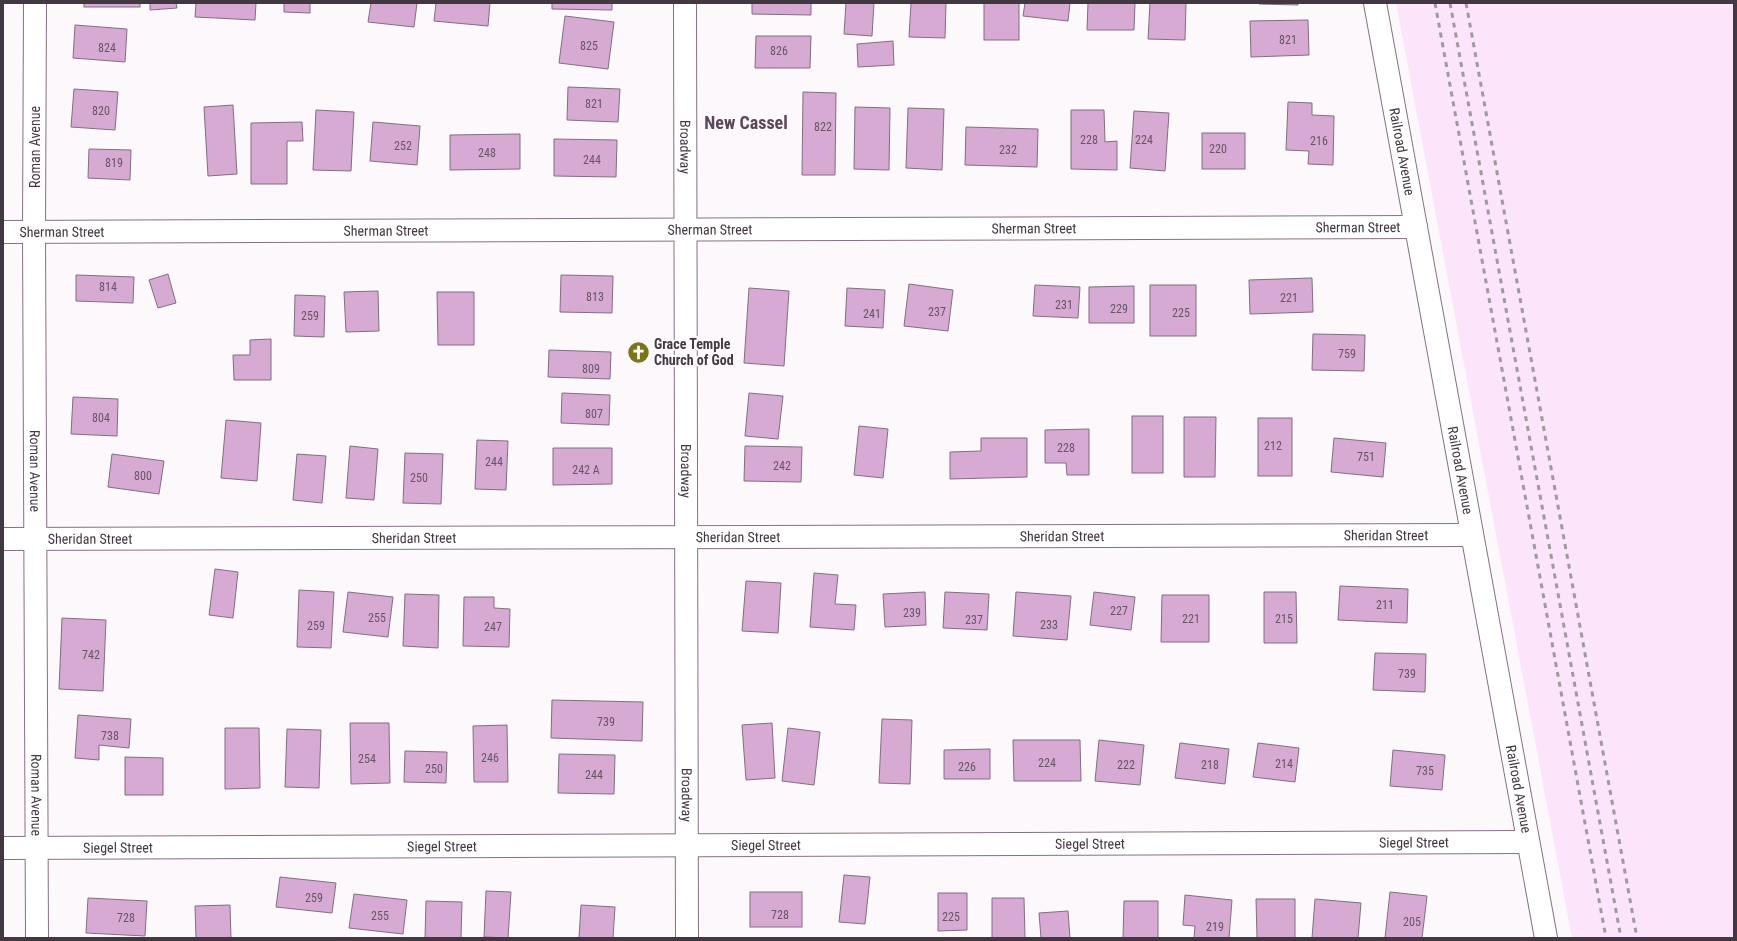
<svg xmlns="http://www.w3.org/2000/svg" width="1737" height="941" font-family="'Roboto Condensed',sans-serif">
<style>
.built{fill:#fce5fa}
.building{fill:#d7aad4;stroke:#826d80}
.lines{fill:none;stroke-linecap:round;stroke-linejoin:round}
.minor-casing{stroke:#857083;stroke-width:24}
.minor{stroke:#fff;stroke-width:22}
.rail{stroke:#a0999f;stroke-width:3;stroke-dasharray:5 5;stroke-linecap:butt}
.labels{text-anchor:middle;stroke-width:4;stroke-linejoin:round;paint-order:stroke}
.number-label{font-size:12px;fill:#675466}
.street-label{font-size:14px;fill:#423841;stroke:#fdf8fc}
.poi-label{font-size:14px;font-weight:bold;fill:#423841;stroke:#fdf8fc;text-anchor:start}
.district-label{font-size:18px;font-weight:bold;fill:#5a4759;stroke:#fdf8fc}
</style>
<rect width="100%" height="100%" fill="#fdf8fc"/>
<polygon class="built" points="1396,3 1734,3 1734,938 1572,938"/>
<g class="building">
<rect x="84" y="3" width="56" height="4"/>
<polygon points="150,3 176,3 177,8 150,10"/>
<polygon points="196,3 256,3 255,20 195,17"/>
<polygon points="284,3 310,3 310,13 284,12"/>
<polygon points="371,3 417,3 414,27 368,22"/>
<polygon points="436,3 490,3 488,26 434,21"/>
<polygon points="552,3 612,3 612,10 552,9"/>
<polygon points="752,3 811,3 811,15 752,14"/>
<polygon points="846,3 874,3 872,36 844,34"/>
<polygon points="911,3 946,3 945,38 909,37"/>
<rect x="984" y="3" width="35" height="37"/>
<polygon points="1025,3 1070,3 1068,21 1023,16"/>
<polygon points="1088,3 1135,3 1134,30 1087,30"/>
<polygon points="1150,3 1186,3 1185,40 1148,39"/>
<polygon points="1259,3 1298,3 1298,5 1259,4"/>
<polygon points="565,16 614,22 608,69 559,63"/>
<polygon points="1308,20 1309,55 1251,57 1250,21"/>
<polygon points="75,25 127,29 125,62 73,58"/>
<polygon points="756,36 811,36 810,68 755,68"/>
<polygon points="893,41 894,65 858,67 857,44"/>
<polygon points="568,87 620,89 618,122 567,120"/>
<polygon points="74,89 118,92 115,130 71,127"/>
<polygon points="803,92 836,93 835,175 802,175"/>
<polygon points="1288,102 1312,103 1312,115 1334,116 1333,165 1308,164 1309,151 1286,150"/>
<polygon points="233,105 237,174 208,176 204,107"/>
<polygon points="855,107 890,108 889,170 854,169"/>
<polygon points="908,108 944,109 942,170 906,168"/>
<polygon points="316,110 354,112 351,171 313,170"/>
<polygon points="1071,110 1104,110 1105,142 1117,141 1117,170 1071,169"/>
<polygon points="1134,111 1169,113 1165,171 1130,168"/>
<polygon points="302,122 303,141 287,141 287,184 251,184 251,123"/>
<polygon points="373,122 420,126 417,165 370,161"/>
<polygon points="966,127 1038,129 1037,167 965,165"/>
<rect x="1202" y="133" width="43" height="36"/>
<polygon points="520,134 520,169 450,170 450,135"/>
<polygon points="554,139 617,140 616,177 554,176"/>
<polygon points="89,149 131,150 130,180 88,178"/>
<polygon points="168,274 176,303 158,308 149,280"/>
<polygon points="76,275 134,277 133,303 76,301"/>
<polygon points="561,275 613,276 612,313 560,312"/>
<polygon points="1312,278 1313,312 1250,314 1249,280"/>
<polygon points="909,284 953,290 948,331 904,326"/>
<polygon points="1035,285 1080,287 1078,318 1033,316"/>
<rect x="1150" y="285" width="46" height="51"/>
<polygon points="1134,286 1134,323 1089,323 1089,287"/>
<polygon points="749,288 789,291 784,366 744,363"/>
<polygon points="847,288 885,290 883,328 845,326"/>
<polygon points="378,291 379,331 346,332 344,292"/>
<polygon points="437,292 474,292 474,345 438,345"/>
<polygon points="295,295 325,296 324,337 294,336"/>
<polygon points="1313,334 1365,335 1364,371 1312,370"/>
<polygon points="271,339 271,380 234,380 233,355 250,355 250,340"/>
<polygon points="549,350 611,352 610,379 548,377"/>
<polygon points="562,393 610,395 609,425 561,423"/>
<polygon points="749,393 783,396 778,439 745,436"/>
<polygon points="73,397 118,399 117,436 71,434"/>
<rect x="1132" y="416" width="31" height="57"/>
<polygon points="1184,417 1216,417 1215,477 1184,477"/>
<rect x="1258" y="418" width="34" height="58"/>
<polygon points="226,420 261,423 257,481 221,478"/>
<polygon points="859,426 888,429 883,478 854,475"/>
<polygon points="1089,429 1089,475 1067,475 1066,463 1045,463 1045,430"/>
<polygon points="981,438 1027,438 1027,477 950,479 950,452 981,451"/>
<polygon points="1334,438 1386,443 1383,477 1331,472"/>
<polygon points="477,440 508,441 506,490 475,489"/>
<polygon points="350,446 378,449 374,500 346,498"/>
<polygon points="745,446 802,447 801,482 744,481"/>
<polygon points="553,448 612,448 612,484 553,485"/>
<polygon points="405,453 443,454 441,504 403,503"/>
<polygon points="112,454 164,461 159,494 108,487"/>
<polygon points="297,454 326,456 322,503 293,500"/>
<polygon points="215,569 238,572 233,618 209,615"/>
<polygon points="814,573 838,575 835,604 856,605 854,630 810,627"/>
<polygon points="746,581 781,583 778,633 742,631"/>
<polygon points="1340,586 1408,589 1407,623 1338,620"/>
<polygon points="299,590 334,592 331,648 297,647"/>
<polygon points="348,592 393,597 388,637 343,632"/>
<polygon points="925,592 926,625 885,627 883,594"/>
<polygon points="945,592 989,594 987,630 943,628"/>
<polygon points="1016,592 1071,596 1067,640 1013,636"/>
<polygon points="1094,592 1135,597 1131,630 1090,625"/>
<polygon points="1264,592 1296,592 1297,643 1264,643"/>
<polygon points="405,594 439,595 438,648 403,646"/>
<polygon points="1162,595 1209,595 1209,642 1161,642"/>
<polygon points="464,597 494,597 494,608 510,609 509,647 463,646"/>
<polygon points="62,618 106,620 103,691 59,689"/>
<polygon points="1375,653 1426,654 1425,692 1373,690"/>
<polygon points="552,700 643,702 642,741 551,738"/>
<polygon points="78,715 131,719 129,748 99,745 99,760 75,758"/>
<polygon points="882,719 912,720 910,784 879,783"/>
<polygon points="350,723 389,723 390,783 351,784"/>
<polygon points="772,723 775,778 746,780 742,725"/>
<polygon points="507,725 508,782 474,782 473,726"/>
<polygon points="225,728 259,728 260,788 225,789"/>
<polygon points="788,728 820,732 814,785 782,781"/>
<polygon points="287,729 321,730 319,788 285,787"/>
<polygon points="1013,740 1080,740 1081,781 1014,781"/>
<polygon points="1099,740 1144,745 1140,785 1095,781"/>
<polygon points="1180,743 1229,749 1225,784 1175,778"/>
<polygon points="1258,743 1299,748 1295,782 1253,777"/>
<polygon points="990,749 990,779 944,779 944,750"/>
<polygon points="1393,750 1445,755 1442,790 1390,786"/>
<polygon points="405,751 447,752 446,783 404,782"/>
<polygon points="559,754 615,755 614,794 558,793"/>
<polygon points="125,757 163,758 163,795 125,795"/>
<polygon points="844,875 870,877 865,924 839,922"/>
<polygon points="280,877 336,883 332,913 276,907"/>
<polygon points="486,891 511,892 508,938 484,937"/>
<rect x="750" y="892" width="52" height="35"/>
<polygon points="1390,892 1427,896 1422,938 1385,938"/>
<polygon points="938,893 967,893 967,930 938,931"/>
<polygon points="354,894 407,900 403,934 349,928"/>
<polygon points="1185,895 1232,900 1229,938 1194,938 1195,926 1183,925"/>
<polygon points="88,898 147,901 145,936 86,933"/>
<polygon points="992,898 1024,898 1025,938 992,938"/>
<polygon points="1256,899 1295,899 1295,938 1257,938"/>
<polygon points="1315,899 1361,903 1358,938 1312,938"/>
<polygon points="426,901 462,902 461,938 425,938"/>
<polygon points="1124,901 1158,901 1158,938 1123,938"/>
<polygon points="230,905 231,938 196,938 195,906"/>
<polygon points="581,905 615,907 613,938 579,938"/>
<polygon points="1068,911 1070,938 1041,938 1039,913"/>
</g>
<g class="lines">
<defs>
<g id="minor">
<path id="s1" d="M35,3L34,232L37,938"/>
<path id="s2" d="M685,3L687,938"/>
<path id="s3" d="M1375,3L1546,938"/>
<path id="s4" d="M3,232L1416,227"/>
<path id="s5" d="M3,539L1472,535"/>
<path id="s6" d="M3,848L1528,842"/>
</g>
</defs>
<use href="#minor" class="minor-casing"/>
<use href="#minor" class="minor"/>
<g class="rail">
<polyline points="1435,3 1606,938"/>
<polyline points="1450,3 1621,938"/>
<polyline points="1466,3 1637,938"/>
</g>
</g>
<defs>
<symbol id="church-disc" viewBox="-11 -11 22 22"><circle r="9.5" fill="#797519" stroke="#fdf8fc"/><path d="M-1.2-6h2.4v3.5h3.3v2.4h-3.3V6h-2.4V-.1h-3.3v-2.4h3.3Z" fill="#fff"/></symbol>
</defs>
<g fill-rule="evenodd">
<use href="#church-disc" x="626" y="340" width="25" height="25"/>
</g>
<g class="labels">
<g class="number-label">
<text x="1288" y="44">821</text>
<text x="589" y="50">825</text>
<text x="107" y="52">824</text>
<text x="779" y="55">826</text>
<text x="594" y="108">821</text>
<text x="101" y="115">820</text>
<text x="823" y="131">822</text>
<text x="1089" y="144">228</text>
<text x="1144" y="144">224</text>
<text x="1319" y="145">216</text>
<text x="403" y="150">252</text>
<text x="1218" y="153">220</text>
<text x="1008" y="154">232</text>
<text x="487" y="157">248</text>
<text x="592" y="164">244</text>
<text x="114" y="167">819</text>
<text x="108" y="291">814</text>
<text x="595" y="301">813</text>
<text x="1289" y="302">221</text>
<text x="1064" y="309">231</text>
<text x="1119" y="313">229</text>
<text x="937" y="316">237</text>
<text x="1181" y="317">225</text>
<text x="872" y="318">241</text>
<text x="310" y="320">259</text>
<text x="1347" y="358">759</text>
<text x="591" y="373">809</text>
<text x="594" y="418">807</text>
<text x="101" y="422">804</text>
<text x="1273" y="450">212</text>
<text x="1066" y="452">228</text>
<text x="1366" y="461">751</text>
<text x="494" y="466">244</text>
<text x="782" y="470">242</text>
<text x="586" y="474">242 A</text>
<text x="143" y="480">800</text>
<text x="419" y="482">250</text>
<text x="1385" y="609">211</text>
<text x="1119" y="615">227</text>
<text x="912" y="617">239</text>
<text x="377" y="622">255</text>
<text x="1191" y="623">221</text>
<text x="1284" y="623">215</text>
<text x="974" y="624">237</text>
<text x="1049" y="629">233</text>
<text x="316" y="630">259</text>
<text x="493" y="631">247</text>
<text x="91" y="659">742</text>
<text x="1407" y="678">739</text>
<text x="606" y="726">739</text>
<text x="110" y="740">738</text>
<text x="490" y="762">246</text>
<text x="367" y="763">254</text>
<text x="1047" y="767">224</text>
<text x="1284" y="768">214</text>
<text x="1126" y="769">222</text>
<text x="1210" y="769">218</text>
<text x="967" y="771">226</text>
<text x="434" y="773">250</text>
<text x="1425" y="775">735</text>
<text x="594" y="779">244</text>
<text x="314" y="902">259</text>
<text x="780" y="919">728</text>
<text x="380" y="920">255</text>
<text x="951" y="921">225</text>
<text x="126" y="922">728</text>
<text x="1412" y="926">205</text>
<text x="1215" y="931">219</text>
</g>
<g class="street-label">
<text transform="translate(35 147) rotate(-90)" y="5">Roman Avenue</text>
<text dy="5" stroke="none"><textPath href="#s2" startOffset="144">Broadway</textPath></text>
<text dy="5" stroke="none"><textPath href="#s3" startOffset="151">Railroad Avenue</textPath></text>
<text dy="5" stroke="none"><textPath href="#s4" startOffset="1355">Sherman Street</textPath></text>
<text dy="5" stroke="none"><textPath href="#s4" startOffset="1031">Sherman Street</textPath></text>
<text dy="5" stroke="none"><textPath href="#s4" startOffset="707">Sherman Street</textPath></text>
<text dy="5" stroke="none"><textPath href="#s4" startOffset="383">Sherman Street</textPath></text>
<text dy="5" stroke="none"><textPath href="#s4" startOffset="59">Sherman Street</textPath></text>
<text dy="5" stroke="none"><textPath href="#s1" startOffset="468">Roman Avenue</textPath></text>
<text dy="5" stroke="none"><textPath href="#s2" startOffset="468">Broadway</textPath></text>
<text dy="5" stroke="none"><textPath href="#s3" startOffset="475">Railroad Avenue</textPath></text>
<text dy="5" stroke="none"><textPath href="#s5" startOffset="1383">Sheridan Street</textPath></text>
<text dy="5" stroke="none"><textPath href="#s5" startOffset="1059">Sheridan Street</textPath></text>
<text dy="5" stroke="none"><textPath href="#s5" startOffset="735">Sheridan Street</textPath></text>
<text dy="5" stroke="none"><textPath href="#s5" startOffset="411">Sheridan Street</textPath></text>
<text dy="5" stroke="none"><textPath href="#s5" startOffset="87">Sheridan Street</textPath></text>
<text dy="5" stroke="none"><textPath href="#s3" startOffset="799">Railroad Avenue</textPath></text>
<text dy="5" stroke="none"><textPath href="#s1" startOffset="792">Roman Avenue</textPath></text>
<text dy="5" stroke="none"><textPath href="#s2" startOffset="792">Broadway</textPath></text>
<text dy="5" stroke="none"><textPath href="#s6" startOffset="1411">Siegel Street</textPath></text>
<text dy="5" stroke="none"><textPath href="#s6" startOffset="1087">Siegel Street</textPath></text>
<text dy="5" stroke="none"><textPath href="#s6" startOffset="763">Siegel Street</textPath></text>
<text dy="5" stroke="none"><textPath href="#s6" startOffset="439">Siegel Street</textPath></text>
<text dy="5" stroke="none"><textPath href="#s6" startOffset="115">Siegel Street</textPath></text>
</g>
<g class="poi-label">
<text x="654" y="349">Grace Temple<tspan x="654" dy="16">Church of God</tspan></text>
</g>
<g class="district-label">
<text x="746" y="129">New Cassel</text>
</g>
</g>
<rect width="1737" height="941" fill="none" stroke="#423841" stroke-width="8"/>
</svg>
